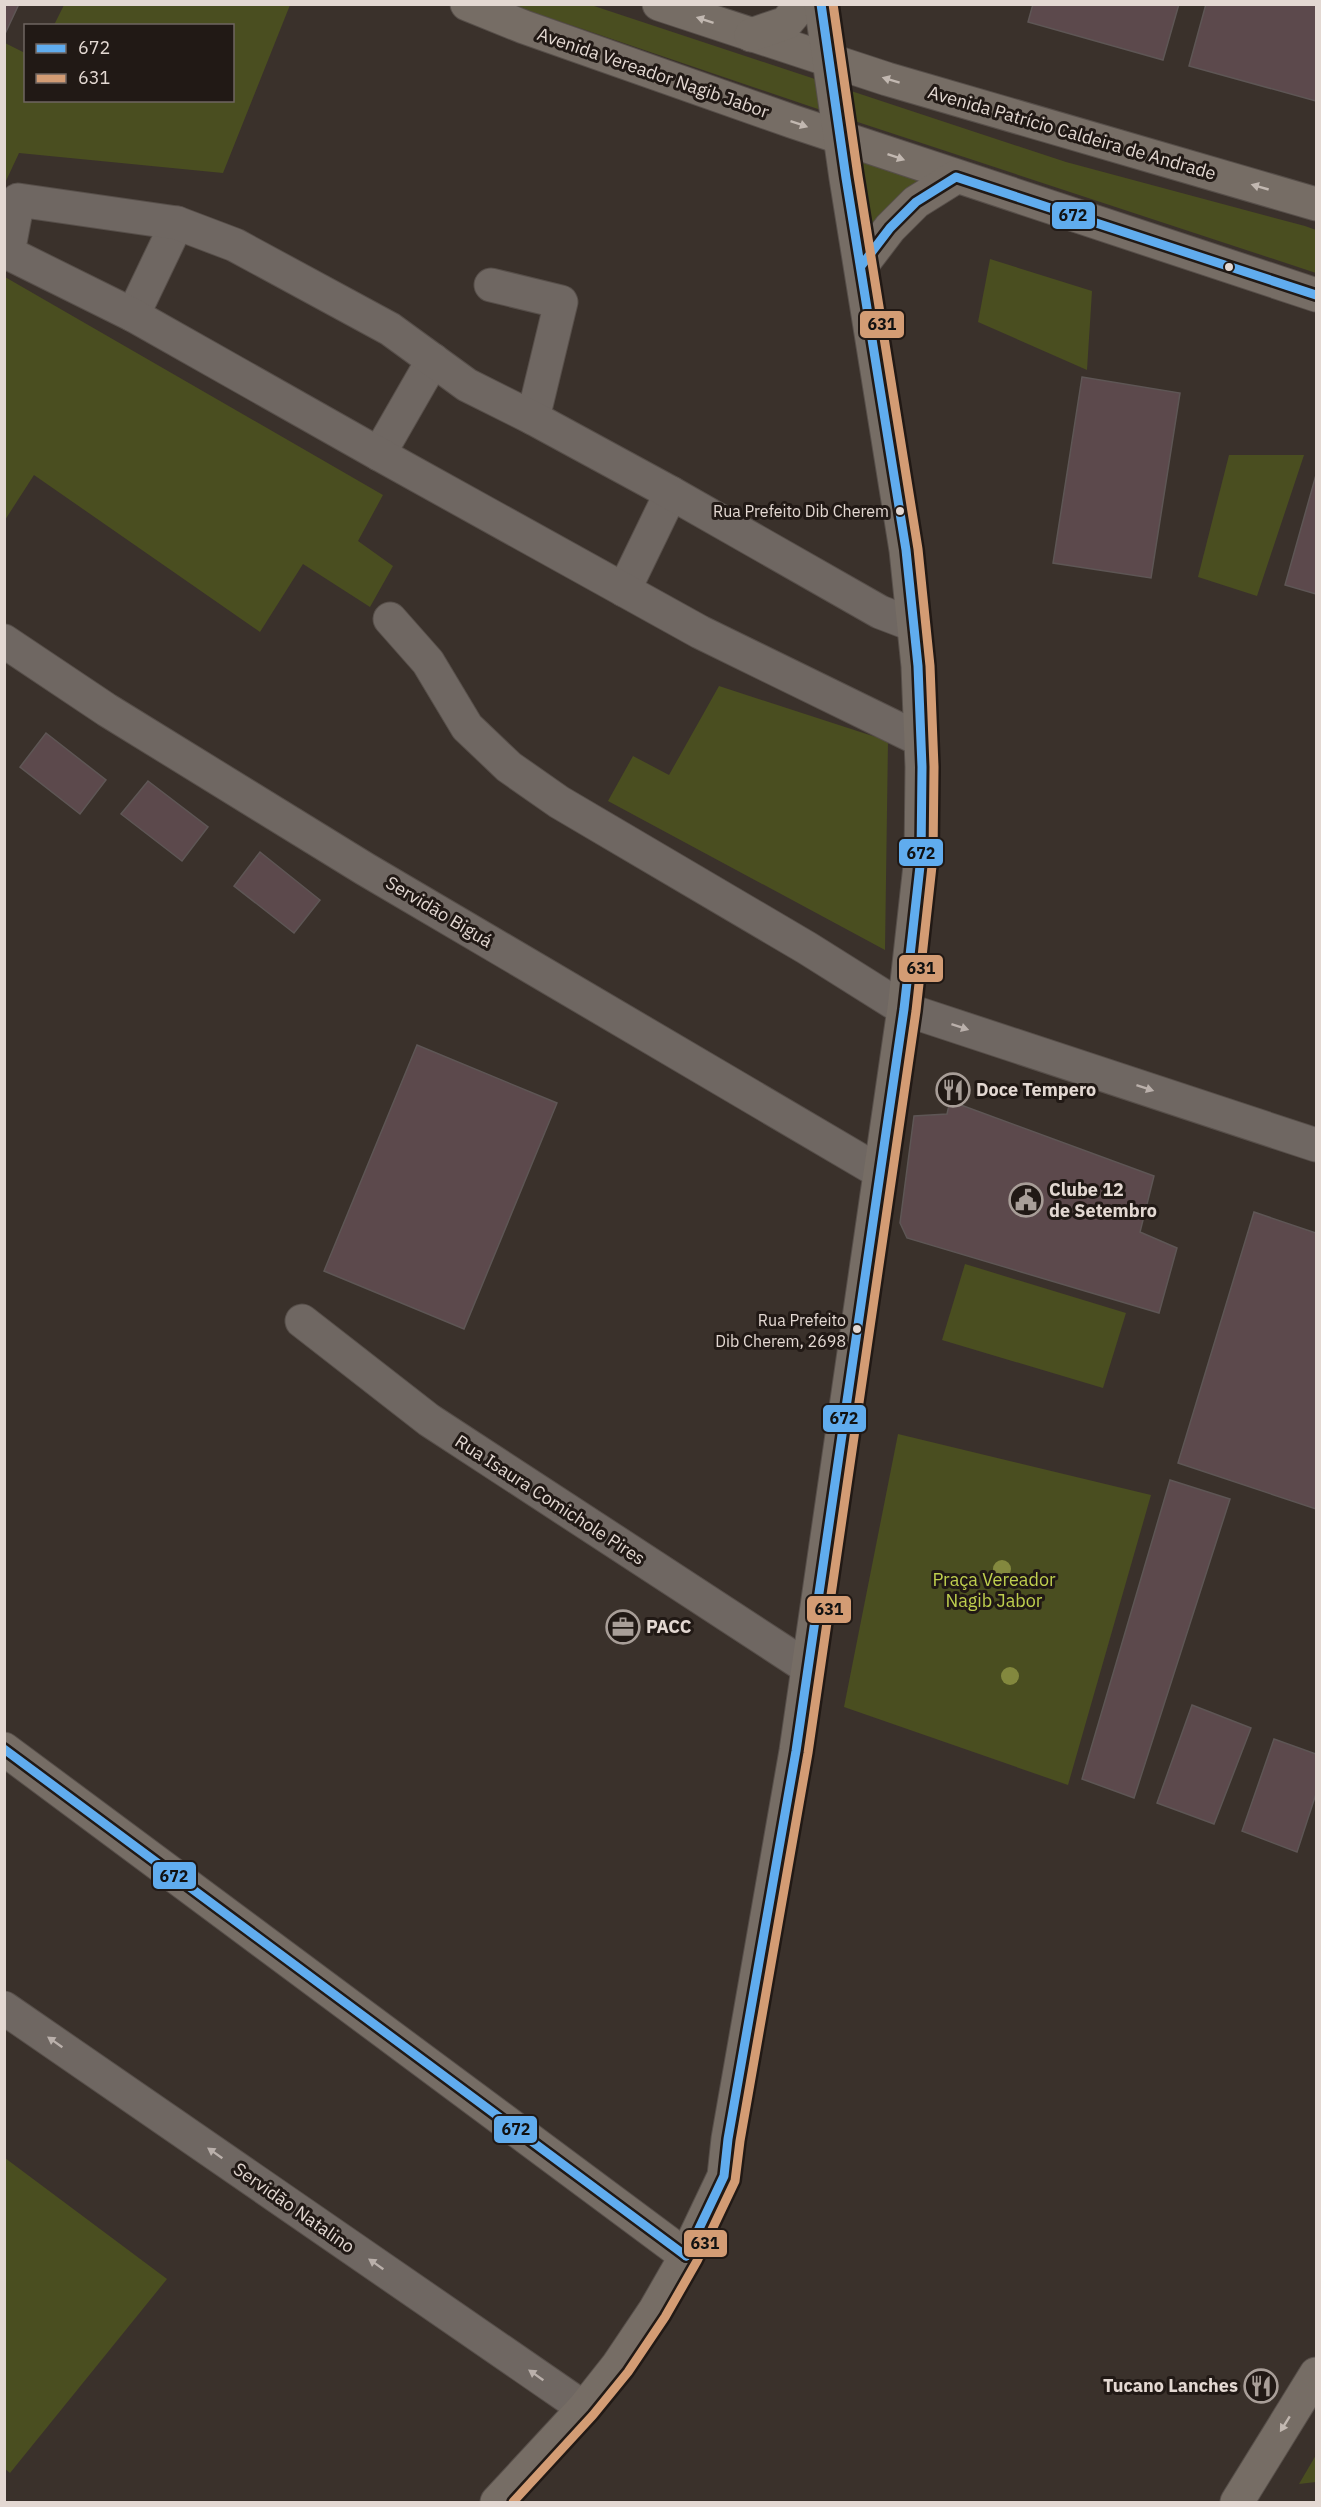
<svg xmlns="http://www.w3.org/2000/svg" width="1321" height="2507" font-family="'IBM Plex Sans',sans-serif">
<style>
.green{fill:#4a4e20}
.building{fill:#5c494c;stroke:#5e5655;stroke-width:1.5}
.lines{fill:none;stroke-linecap:round;stroke-linejoin:round}
.minor-casing{stroke:#574f4a;stroke-width:35}
.major-casing{stroke:#574f4a;stroke-width:35}
.minor{stroke:#6f6762;stroke-width:33}
.major{stroke:#766d65;stroke-width:33}
.bus-1-casing{stroke:#211915;stroke-width:14}
.bus-2-casing{stroke:#211915;stroke-width:14}
.bus-1{stroke:#60acee;stroke-width:9}
.bus-2{stroke:#d39c74;stroke-width:9}
.tree{fill:#83883e}
.oneway{fill:#c2b8b1}
.oneway2{fill:#bab0ab}
.bus-dot{fill:#e3d8d2;stroke:#211915;stroke-width:2}
.labels{text-anchor:middle;stroke-width:6;stroke-linejoin:round;paint-order:stroke}
.bus-label{font-size:16px;fill:#e3d8d2;stroke:#211915;text-anchor:end}
.street-label{font-size:18px;fill:#e3d8d2;stroke:#211915}
.poi-label{font-size:18px;font-weight:bold;fill:#e3d8d2;stroke:#211915;text-anchor:start}
.park-label{font-size:18px;fill:#bfcf4e;stroke:#211915}
.line-badge{stroke:#211915;stroke-width:2}
.pale-badge-label{font-size:16px;text-anchor:middle;font-weight:bold;fill:#111}
</style>
<rect width="100%" height="100%" fill="#3a312b"/>
<g class="green">
<polygon points="64,5 290,5 223,173 19,153 5,183 5,43 25,53 26,100 232,100 232,26 54,25"/>
<polygon points="512,5 591,5 1066,162 1305,226 1316,230 1316,273 812,107"/>
<polygon points="859,156 926,177 871,225"/>
<polygon points="990,259 1092,291 1087,370 978,322"/>
<polygon points="5,277 383,495 358,541 393,566 370,607 303,564 260,632 34,475 5,520"/>
<polygon points="1229,455 1304,455 1257,596 1198,577"/>
<polygon points="719,686 888,741 885,950 608,801 633,756 669,775"/>
<polygon points="965,1264 1126,1313 1103,1388 942,1340"/>
<polygon points="898,1434 1151,1495 1068,1785 844,1707"/>
<polygon points="5,2158 167,2279 10,2473 4,2468"/>
<polygon points="1316,2455 1316,2482 1299,2484"/>
</g>
<g class="building">
<polygon points="4,4 19,4 4,36"/>
<polygon points="1033,4 1179,4 1163,60 1028,22"/>
<polygon points="1206,4 1316,4 1316,101 1189,66"/>
<polygon points="1082,377 1180,393 1151,578 1053,563"/>
<polygon points="1316,475 1316,594 1285,585"/>
<polygon points="46,733 106,780 80,814 20,767"/>
<polygon points="148,781 208,827 182,861 121,814"/>
<polygon points="260,852 320,900 294,933 234,886"/>
<polygon points="417,1045 557,1103 464,1329 324,1271"/>
<polygon points="950,1101 1154,1176 1140,1232 1177,1248 1159,1313 907,1238 900,1223 914,1116 947,1114"/>
<polygon points="1254,1212 1316,1233 1316,1509 1178,1463"/>
<polygon points="1170,1480 1230,1499 1134,1798 1082,1779"/>
<polygon points="1192,1705 1251,1728 1214,1824 1157,1803"/>
<polygon points="1274,1739 1316,1754 1316,1794 1297,1852 1242,1831"/>
</g>
<g class="lines">
<defs>
<g id="minor">
<polyline points="491,285 561,302 533,418"/>
<polyline points="133,315 177,223"/>
<polyline points="379,454 433,360"/>
<polyline points="624,590 671,493"/>
<polyline points="390,619 428,662 467,727 509,767 559,802 807,948 904,1009 1316,1145"/>
<polyline points="914,625 880,612 671,493 533,418 467,385 390,329 235,245 177,223 18,200 8,253 133,315 379,454 700,632 921,740"/>
<polyline points="4,641 107,710 365,869 880,1172"/>
<polyline points="302,1321 429,1420 807,1667"/>
<polyline points="4,2008 584,2408"/>
</g>
<g id="major">
<polyline points="467,4 524,27 794,122 1316,295"/>
<polyline points="659,4 887,79 1316,204"/>
<polyline points="751,35 786,23 802,4"/>
<polyline points="861,266 890,228 916,202 956,177"/>
<polyline points="4,1749 686,2256"/>
<polyline points="497,2502 584,2408 618,2365 655,2310 686,2256 724,2176 728,2139 796,1751 904,1009 921,857 922,767 918,666 906,550 846,178 821,4"/>
<polyline points="1237,2502 1316,2374"/>
</g>
</defs>
<use href="#minor" class="minor-casing"/>
<use href="#major" class="major-casing"/>
<use href="#minor" class="minor"/>
<use href="#major" class="major"/>
<defs>
<g id="bus-1">
<polyline points="861,266 890,228 916,202 956,177 1316,295"/>
<polyline points="4,1749 686,2256"/>
<polyline points="686,2256 724,2176 728,2139 796,1751 904,1009 921,857 922,767 918,666 906,550 846,178 821,4"/>
</g>
<polyline id="bus-2" points="513,2502 593,2415 628,2372 665,2317 697,2261 735,2181 740,2141 808,1753 916,1011 933,857 934,767 930,666 918,549 858,176 833,4"/>
</defs>
<use href="#bus-1" class="bus-1-casing"/>
<use href="#bus-2" class="bus-2-casing"/>
<use href="#bus-1" class="bus-1"/>
<use href="#bus-2" class="bus-2"/>
</g>
<g class="tree">
<circle cx="1002" cy="1569" r="9"/>
<circle cx="1010" cy="1676" r="9"/>
</g>
<defs><path id="oneway-solid" d="M-6-.8H1V-3.2L6.5 0L1 3.2V.8H-6Z" transform="scale(1.5)"/></defs>
<g class="oneway">
<use href="#oneway-solid" transform="translate(705 20) rotate(-162)"/>
<use href="#oneway-solid" transform="translate(891 80) rotate(-163)"/>
<use href="#oneway-solid" transform="translate(799 124) rotate(19)"/>
<use href="#oneway-solid" transform="translate(896 157) rotate(19)"/>
<use href="#oneway-solid" transform="translate(1260 187) rotate(-164)"/>
<use href="#oneway-solid" transform="translate(1285 2424) rotate(122)"/>
</g>
<g class="oneway2">
<use href="#oneway-solid" transform="translate(960 1027) rotate(18)"/>
<use href="#oneway-solid" transform="translate(1145 1088) rotate(18)"/>
<use href="#oneway-solid" transform="translate(55 2042) rotate(-145)"/>
<use href="#oneway-solid" transform="translate(215 2153) rotate(-145)"/>
<use href="#oneway-solid" transform="translate(376 2264) rotate(-145)"/>
<use href="#oneway-solid" transform="translate(536 2375) rotate(-145)"/>
</g>
<defs>
<symbol id="restaurant-ring" viewBox="-11 -11 22 22"><circle r="9.5" fill="#211915" stroke="#a89e98" stroke-width="1.5"/><path d="M-5-6h1v4h1v-4h1v4h1v-4h1v5L-1.5 .5V6h-2V.5L-5-1ZM5-6V6H3V1.5H1.5Q1.5-4 5-6Z" fill="#a89e98"/></symbol>
<symbol id="civic-ring" viewBox="-11 -11 22 22"><circle r="9.5" fill="#211915" stroke="#a89e98" stroke-width="1.5"/><path d="M-.6-6.5H3V-4.5H.6V-3L4-1V1h2V6H-6V1h2V-1L-.6-3ZM-1.2 2.5V6h2.4V2.5Z" fill="#a89e98"/></symbol>
<symbol id="office-ring" viewBox="-11 -11 22 22"><circle r="9.5" fill="#211915" stroke="#a89e98" stroke-width="1.5"/><path d="M-6-3h4V-5.5h4V-3h4V5H-6ZM-1-4.5V-3h2v-1.5ZM-6 0V1H6V0Z" fill="#a89e98"/></symbol>
</defs>
<g fill-rule="evenodd">
<use href="#restaurant-ring" x="934" y="1071" width="38" height="38"/>
<use href="#civic-ring" x="1007" y="1181" width="38" height="38"/>
<use href="#office-ring" x="604" y="1608" width="38" height="38"/>
<use href="#restaurant-ring" x="1242" y="2367" width="38" height="38"/>
</g>
<g class="bus-dot">
<circle cx="1229" cy="267" r="5"/>
<circle cx="900" cy="511" r="5"/>
<circle cx="857" cy="1329" r="5"/>
</g>
<g class="labels">
<g class="bus-label">
<text x="889" y="517">Rua Prefeito Dib Cherem</text>
<text x="846" y="1326">Rua Prefeito<tspan x="846" dy="21">Dib Cherem, 2698</tspan></text>
</g>
<g class="street-label">
<text transform="translate(653 73) rotate(19)" y="6">Avenida Vereador Nagib Jabor</text>
<text transform="translate(1072 133) rotate(16)" y="6">Avenida Patrício Caldeira de Andrade</text>
<text transform="translate(439 912) rotate(31)" y="6">Servidão Biguá</text>
<text transform="translate(550 1500) rotate(33)" y="6">Rua Isaura Comichole Pires</text>
<text transform="translate(294 2208) rotate(35)" y="6">Servidão Natalino</text>
</g>
<g class="poi-label">
<text x="976" y="1096">Doce Tempero</text>
<text x="1049" y="1196">Clube 12<tspan x="1049" dy="21">de Setembro</tspan></text>
<text x="646" y="1633">PACC</text>
<text x="1238" y="2392" text-anchor="end">Tucano Lanches</text>
</g>
<g class="park-label">
<text x="994" y="1586">Praça Vereador<tspan x="994" dy="21">Nagib Jabor</tspan></text>
</g>
</g>
<g class="line-badge">
<rect x="1051" y="201" width="45" height="29" rx="6" fill="#60acee"/>
<rect x="859" y="310" width="46" height="29" rx="6" fill="#d39c74"/>
<rect x="898" y="838" width="46" height="29" rx="6" fill="#60acee"/>
<rect x="898" y="954" width="46" height="29" rx="6" fill="#d39c74"/>
<rect x="822" y="1404" width="45" height="29" rx="6" fill="#60acee"/>
<rect x="806" y="1595" width="46" height="29" rx="6" fill="#d39c74"/>
<rect x="152" y="1861" width="45" height="29" rx="6" fill="#60acee"/>
<rect x="493" y="2115" width="45" height="29" rx="6" fill="#60acee"/>
<rect x="683" y="2229" width="45" height="29" rx="6" fill="#d39c74"/>
</g>
<g class="pale-badge-label">
<text x="1073" y="221">672</text>
<text x="882" y="330">631</text>
<text x="921" y="859">672</text>
<text x="921" y="974">631</text>
<text x="844" y="1424">672</text>
<text x="829" y="1615">631</text>
<text x="174" y="1882">672</text>
<text x="516" y="2135">672</text>
<text x="705" y="2249">631</text>
</g>
<rect width="1321" height="2507" fill="none" stroke="#e3d8d2" stroke-width="12"/>
<rect x="24" y="24" width="210" height="78" fill="#211915" stroke="#6f6561" stroke-width="1.5"/>
<rect x="36" y="44" width="30" height="9" fill="#60acee" stroke="#6f6561" stroke-width="1.5"/>
<text x="78" y="54" font-size="18" fill="#e3d8d2">672</text>
<rect x="36" y="74" width="30" height="9" fill="#d39c74" stroke="#6f6561" stroke-width="1.5"/>
<text x="78" y="84" font-size="18" fill="#e3d8d2">631</text>
</svg>
